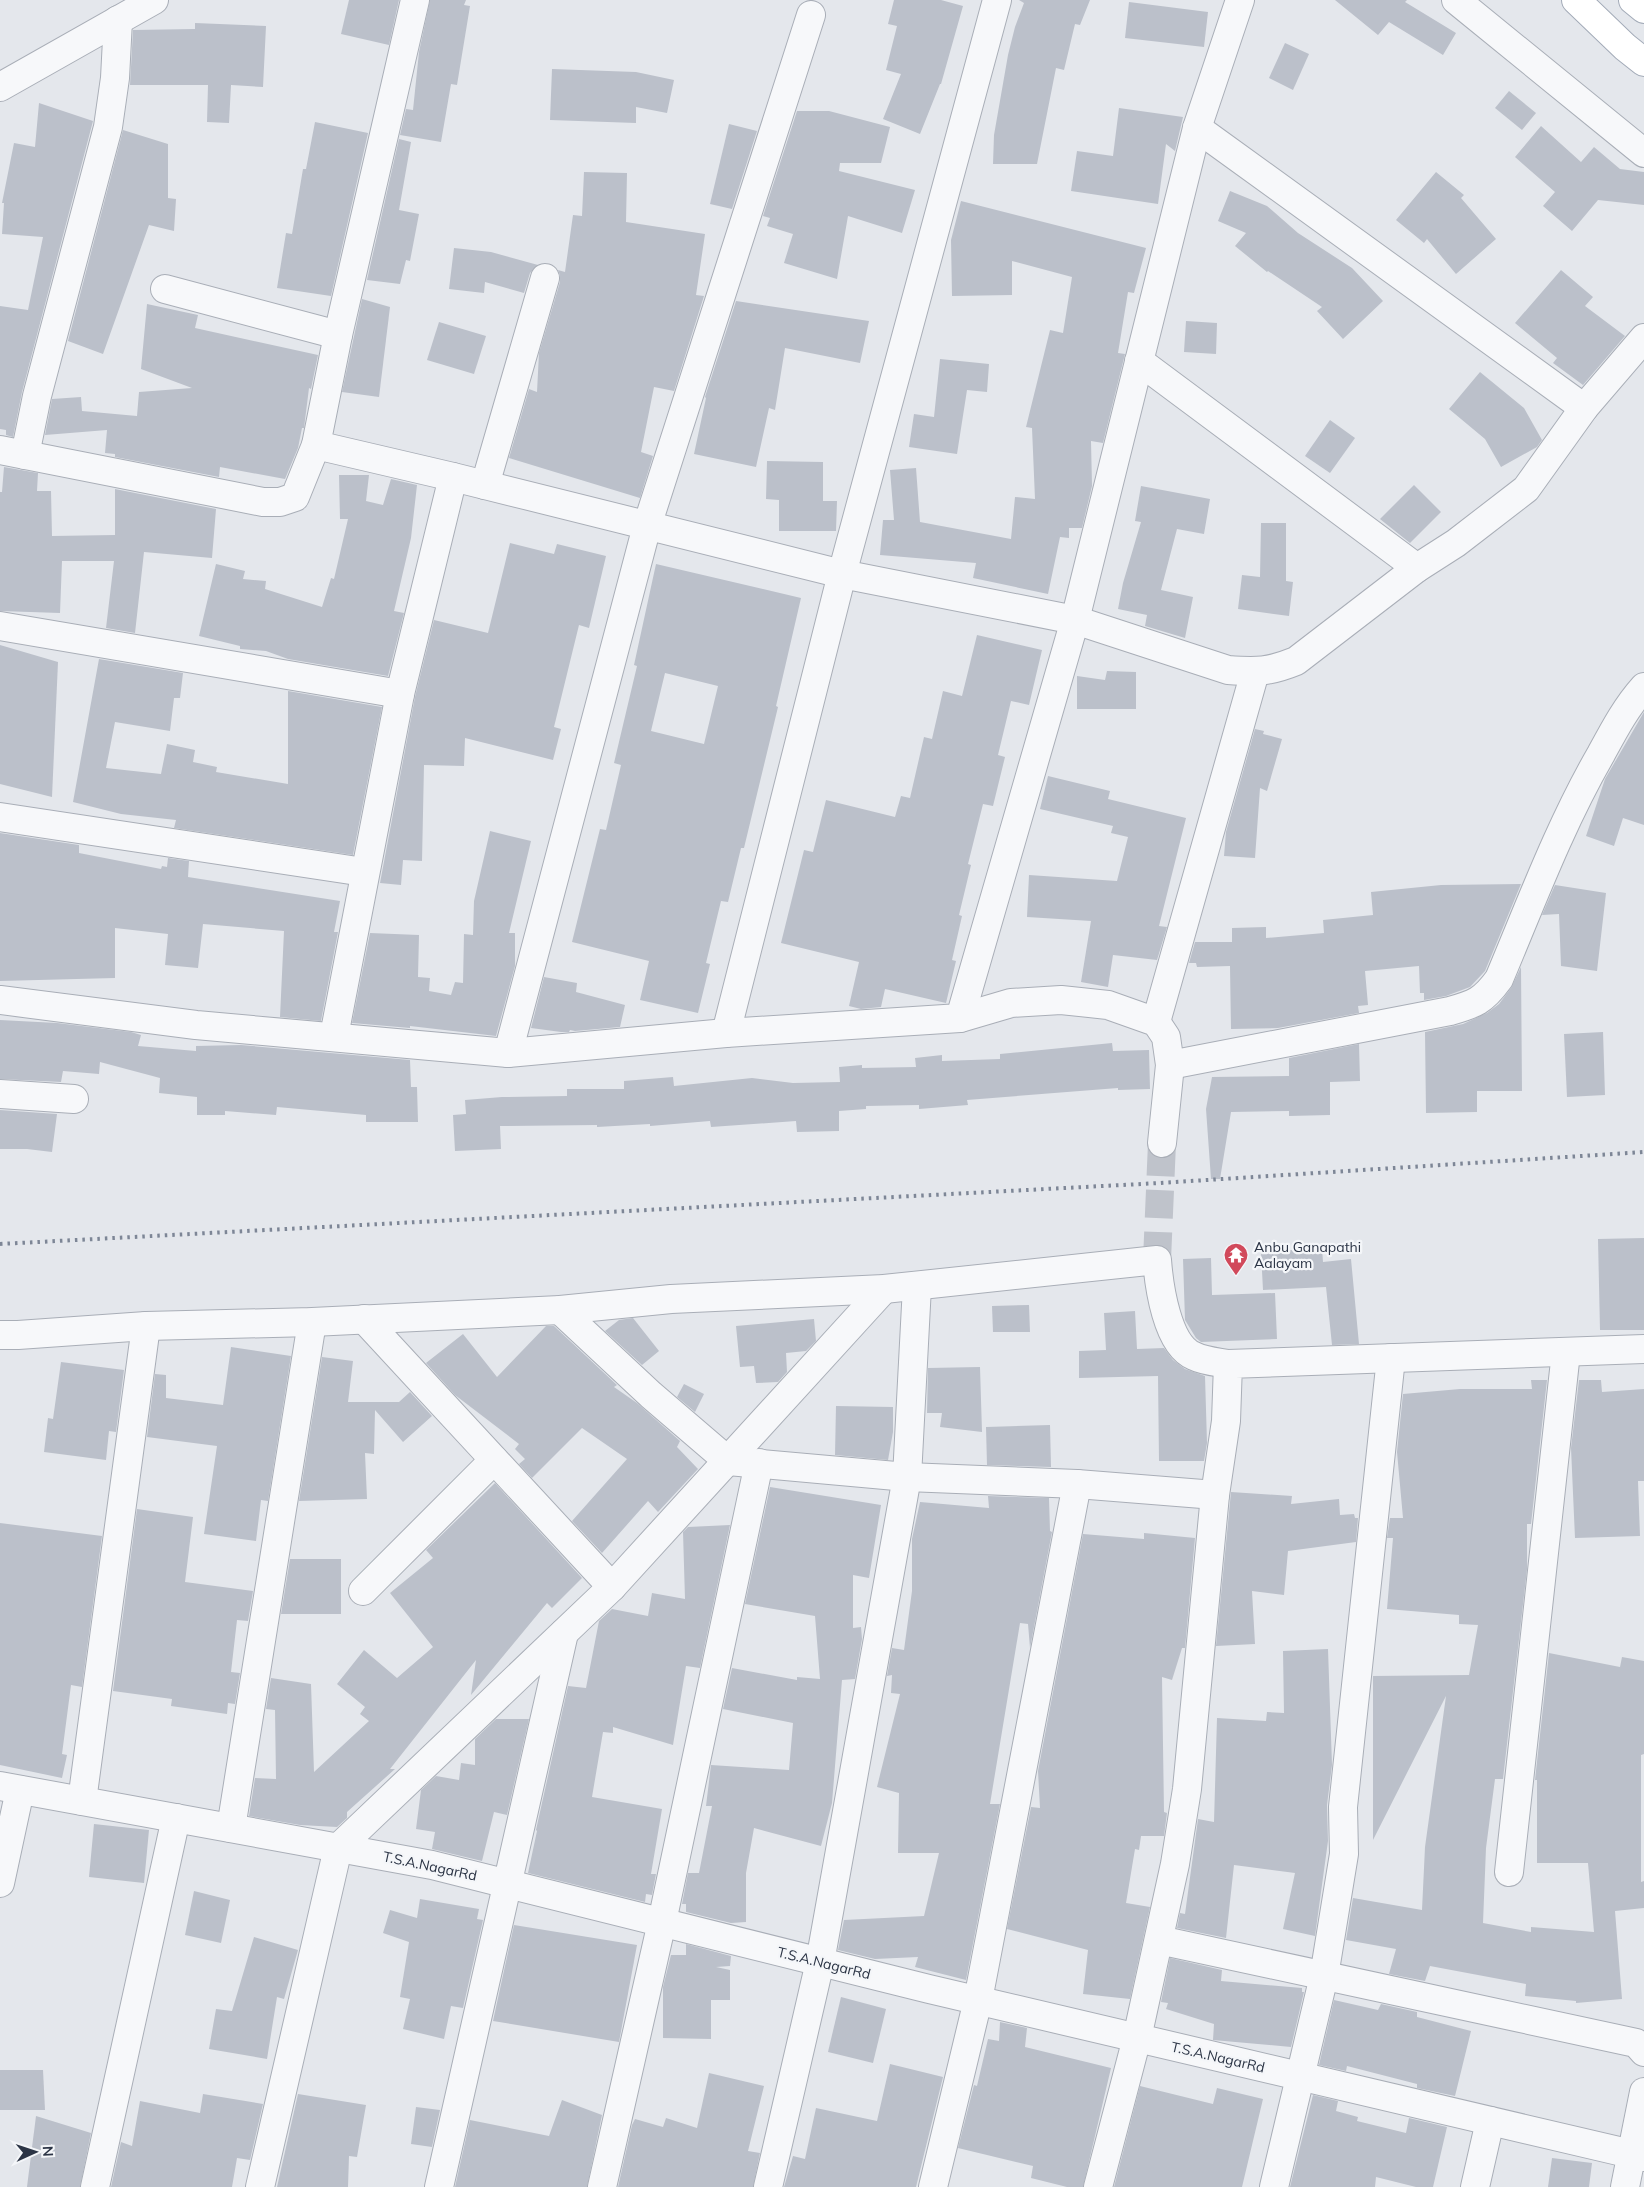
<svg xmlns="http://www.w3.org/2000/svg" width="1644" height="2187" font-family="Mulish,sans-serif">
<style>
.building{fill:#bbc0ca;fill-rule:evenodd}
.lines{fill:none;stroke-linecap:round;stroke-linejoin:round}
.minor-tunnel{stroke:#bfc3cb;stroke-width:28;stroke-dasharray:28 14;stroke-linecap:butt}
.minor-casing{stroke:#a9aeb7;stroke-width:30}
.primary-casing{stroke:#a3abb8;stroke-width:30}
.minor{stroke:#f7f8fa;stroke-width:28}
.primary{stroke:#fff;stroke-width:28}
.rail{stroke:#7d8696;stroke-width:4;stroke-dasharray:2.5 5;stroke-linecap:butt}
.labels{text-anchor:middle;stroke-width:4.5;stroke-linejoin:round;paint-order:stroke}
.poi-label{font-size:14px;fill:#2b3445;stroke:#f4f6f9;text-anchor:start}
.street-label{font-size:14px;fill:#2b3445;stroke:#f4f6f9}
</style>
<rect width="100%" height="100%" fill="#e4e7ec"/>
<g class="building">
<polygon points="349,0 399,0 389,45 341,34"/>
<polygon points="430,0 466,0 464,5 470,6 457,85 451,84 441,142 400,135 406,109 413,110 419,52"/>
<polygon points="894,0 941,0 963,6 941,84 940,84 920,134 883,119 901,74 886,70 897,26 888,24"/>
<polygon points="1019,0 1090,0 1080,25 1075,24 1064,70 1056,68 1037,164 993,164 994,135 1008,55 1015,27 1024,3"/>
<polygon points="1335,0 1407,0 1405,2 1456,33 1443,55 1389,22 1378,35"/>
<polygon points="1129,2 1208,12 1204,47 1125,38"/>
<polygon points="195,23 266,26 263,87 231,85 229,123 207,122 208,85 130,85 133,30 195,29"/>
<polygon points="1285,43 1309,54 1293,90 1269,78"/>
<polygon points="552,69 636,72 674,80 667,113 636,107 636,123 550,120"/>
<polygon points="1509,91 1536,113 1522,130 1495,108"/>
<polygon points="39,103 93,121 22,392 13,437 6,435 6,430 0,429 0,306 28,310 43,237 2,234 4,203 2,203 14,143 35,147"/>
<polygon points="1119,108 1183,117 1175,151 1166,144 1158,204 1071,191 1077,151 1113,156"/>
<polygon points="797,111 829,111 890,127 881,163 840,163 839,171 915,190 902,233 848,216 837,279 784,263 793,234 767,226 770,218 763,216"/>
<polygon points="315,122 368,133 331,296 277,288 286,233 292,234 303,169 306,169"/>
<polygon points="729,124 757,131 732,209 710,204"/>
<polygon points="1541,126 1581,162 1594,147 1620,169 1644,172 1644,205 1598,200 1572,231 1543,206 1555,192 1515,157"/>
<polygon points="123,130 168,144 168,198 176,199 174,231 149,225 103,354 68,341"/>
<polygon points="399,139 411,142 399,210 419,214 410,261 406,260 400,284 367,280"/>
<polygon points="584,172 627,173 626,222 705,234 696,295 704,296 674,391 654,387 641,452 653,456 640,498 509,458 529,389 537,392 539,353 560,282 560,275 558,270 565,272 573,215 582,216"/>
<polygon points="1436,172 1464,195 1461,198 1496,239 1456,274 1427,239 1424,243 1396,220"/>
<polygon points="1230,191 1267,206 1298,233 1352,268 1383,301 1343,339 1317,311 1322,307 1268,271 1267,272 1235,246 1246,233 1218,221"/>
<polygon points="961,201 1146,248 1134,293 1128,292 1118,353 1125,354 1103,443 1091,441 1092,486 1082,528 1069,528 1069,538 1060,537 1048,594 973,578 976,563 880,555 883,520 894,520 890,470 916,468 920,522 1011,539 1015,497 1035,499 1032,428 1026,427 1050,330 1063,333 1072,277 1012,261 1012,295 952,296 951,240"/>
<polygon points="454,248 491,252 538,265 530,273 524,293 485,282 484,293 449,289"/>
<polygon points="1561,270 1593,297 1585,306 1625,336 1583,385 1553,363 1557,358 1515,323"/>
<polygon points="362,299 390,307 379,397 342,392"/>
<polygon points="736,301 869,321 860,363 785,348 775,410 769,408 756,467 694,454 706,398 705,397"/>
<polygon points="147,304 198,315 195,328 318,355 311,389 309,388 304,428 302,428 298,448 285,479 220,467 219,477 115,457 115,454 105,453 107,430 45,435 52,399 81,397 82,411 137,416 139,392 192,388 141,369"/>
<polygon points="1186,321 1217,323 1216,354 1184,352"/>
<polygon points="439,322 486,336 474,374 427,360"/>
<polygon points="940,359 989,364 987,392 967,390 957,454 909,447 914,414 934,417"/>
<polygon points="1480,372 1524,408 1542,440 1537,447 1501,467 1485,439 1449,409"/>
<polygon points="1330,420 1355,438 1330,473 1305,456"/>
<polygon points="767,461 823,462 823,501 837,501 836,531 779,531 779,500 766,499"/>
<polygon points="4,467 38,473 37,491 51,491 52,536 115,535 115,489 216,509 212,558 144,552 135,633 106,628 114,561 62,561 60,613 0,611 0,492 2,492"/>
<polygon points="339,475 369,475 366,501 383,505 391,479 417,485 411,538 394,611 404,613 388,676 288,659 266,651 240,649 240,646 199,636 216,564 245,571 243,579 266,581 265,589 322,607 331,578 334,579 348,519 340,519"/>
<polygon points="1414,485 1441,512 1410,543 1380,519"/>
<polygon points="1141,486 1210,499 1204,534 1177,529 1161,590 1193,597 1185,638 1145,626 1147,615 1118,609 1123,583 1141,522 1135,521"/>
<polygon points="1261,523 1286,523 1286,581 1293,582 1289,616 1238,609 1242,575 1260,577"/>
<polygon points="510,543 554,554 557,544 606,556 589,628 579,625 554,727 561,729 553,760 465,738 464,766 424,765 422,861 403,860 401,885 380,883 415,697 434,620 488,633"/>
<path d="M656,564L801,598L776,706L778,707L744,848H741L728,902L721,901L706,963L710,964L698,1013L640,1000L649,961L572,942L600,829L606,830L621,765L614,763L637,666L634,665ZM665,673L718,686L704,744L651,731Z"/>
<polygon points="977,635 1042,650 1029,705 1011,701 998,755 1005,757 993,806 983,804 968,864 971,865 959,915 962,916 952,960 956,961 946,1003 885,989 881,1007 861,1009 849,1006 859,962 781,943 804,850 813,852 826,800 895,817 901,796 910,798 924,737 932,739 943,691 962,696"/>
<polygon points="0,645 58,662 52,797 0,784"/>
<polygon points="99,659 183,673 180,698 174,698 170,731 115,722 106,768 161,774 167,744 195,750 193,762 217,767 216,772 288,784 288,691 382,707 353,855 174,828 176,820 121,814 73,802"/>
<polygon points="1107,671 1136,672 1136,709 1077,709 1077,676 1105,680"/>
<polygon points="1644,712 1644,825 1623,818 1614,846 1586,836 1605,779"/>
<polygon points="1255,729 1264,731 1263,734 1282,739 1267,791 1260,788 1255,858 1224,856 1226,832"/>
<polygon points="1048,776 1110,791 1108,799 1186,818 1159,926 1167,927 1157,960 1113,955 1108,987 1081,982 1091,921 1027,917 1029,875 1117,881 1128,837 1111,833 1113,826 1040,809"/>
<polygon points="490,831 531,841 509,933 515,933 515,966 496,1036 410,1026 410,1028 352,1023 370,933 419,935 418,977 430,978 429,991 451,995 455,982 463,983 464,934 473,935 474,901"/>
<polygon points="0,833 79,845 79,853 161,869 162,866 167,867 168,858 189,861 188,877 340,901 334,932 338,932 321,1021 280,1017 284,931 203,924 198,968 165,965 168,934 115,928 115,978 0,981"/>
<polygon points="1521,884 1485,971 1470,987 1446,996 1424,1000 1424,993 1420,993 1419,966 1365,971 1368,1005 1358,1006 1359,1013 1278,1028 1231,1029 1230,966 1197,967 1196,963 1189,963 1195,942 1232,942 1232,928 1266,927 1266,938 1324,933 1323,920 1373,915 1371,892 1441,885"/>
<polygon points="1555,885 1606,893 1597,971 1561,966 1559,914 1542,915"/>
<polygon points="1521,967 1522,1091 1477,1091 1477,1112 1426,1113 1425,1032 1463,1024 1487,1013 1499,1004 1511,988"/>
<polygon points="544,977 577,983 576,992 625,1005 620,1027 575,1031 570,1030 569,1032 561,1032 531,1028"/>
<polygon points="0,1020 57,1023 131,1032 141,1035 138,1046 196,1051 196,1046 241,1045 410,1060 411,1087 417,1087 418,1122 366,1122 366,1115 277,1107 276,1115 225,1111 225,1115 197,1115 197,1097 159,1093 160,1078 100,1062 99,1074 63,1071 61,1082 0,1079"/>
<polygon points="1603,1032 1605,1095 1567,1097 1564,1034"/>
<polygon points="1112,1043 1113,1051 1149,1050 1150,1089 1118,1090 1118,1088 967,1100 968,1105 919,1109 919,1105 866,1106 866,1109 839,1111 839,1131 797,1132 796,1121 711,1127 710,1121 650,1126 650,1124 597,1127 597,1125 500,1126 501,1149 455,1151 453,1115 466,1114 465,1100 502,1097 567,1096 567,1089 624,1089 624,1081 673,1077 674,1086 752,1078 793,1083 840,1082 839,1067 862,1065 862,1068 916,1067 915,1058 942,1055 942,1061 1000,1059 1000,1054"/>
<polygon points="1359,1044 1360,1081 1330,1082 1330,1115 1289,1116 1289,1111 1231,1112 1220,1179 1211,1179 1206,1109 1212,1077 1289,1076 1289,1058"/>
<polygon points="0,1110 57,1114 52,1152 27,1149 0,1149"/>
<polygon points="1644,1238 1644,1330 1600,1330 1598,1239"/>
<polygon points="1322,1248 1323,1262 1351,1259 1359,1344 1332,1345 1326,1287 1263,1290 1261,1252"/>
<polygon points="1211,1258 1212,1295 1275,1293 1277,1339 1201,1342 1196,1338 1185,1320 1183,1259"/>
<polygon points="1029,1305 1030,1332 993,1332 992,1306"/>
<polygon points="1135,1311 1137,1349 1164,1348 1173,1360 1185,1369 1205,1376 1207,1443 1204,1461 1159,1461 1158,1376 1079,1378 1079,1351 1106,1350 1104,1313"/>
<polygon points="633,1318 659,1351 642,1365 605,1331 619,1320"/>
<polygon points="814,1319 816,1341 806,1351 786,1353 787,1372 778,1382 756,1383 754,1366 740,1367 736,1326"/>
<polygon points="546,1326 554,1326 617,1385 614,1387 637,1403 680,1441 677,1447 698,1469 658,1512 648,1501 602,1553 572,1521 627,1459 582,1428 532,1478 519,1464 525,1459 515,1449 519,1444 455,1395 426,1363 463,1334 497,1377"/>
<polygon points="231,1347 291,1356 268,1501 261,1500 256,1541 204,1534 217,1446 147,1437 155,1374 166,1375 166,1398 223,1405"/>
<polygon points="322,1357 353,1361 348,1402 399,1402 410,1392 432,1416 403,1442 375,1410 374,1454 365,1453 367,1499 299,1501"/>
<polygon points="61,1362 124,1370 116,1432 109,1431 106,1460 44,1452 48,1418 53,1419"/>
<polygon points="980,1367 982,1432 940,1427 942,1413 927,1413 928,1368"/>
<polygon points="1531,1380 1547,1380 1531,1524 1527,1524 1527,1569 1503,1779 1495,1779 1486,1848 1483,1923 1531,1932 1531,1927 1594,1932 1588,1863 1537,1863 1537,1780 1535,1780 1549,1653 1620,1667 1622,1657 1644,1661 1644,1754 1641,1755 1641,1882 1644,1881 1644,1908 1615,1911 1622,1999 1576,2003 1576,2001 1525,1996 1526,1984 1430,1966 1425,1981 1389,1974 1396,1949 1346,1940 1353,1898 1422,1910 1425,1847 1446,1696 1373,1840 1373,1676 1469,1675 1478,1625 1459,1624 1459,1615 1387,1609 1393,1538 1387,1538 1390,1518 1403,1518 1397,1452 1403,1394 1460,1389 1532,1389"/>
<polygon points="1579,1380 1601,1380 1602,1392 1644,1389 1644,1481 1638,1481 1640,1536 1575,1538 1571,1448"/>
<polygon points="684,1384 704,1394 695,1412 677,1397"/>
<polygon points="836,1406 893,1407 893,1432 888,1460 835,1455"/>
<polygon points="1050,1425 1051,1467 987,1465 986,1427"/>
<polygon points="495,1483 582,1578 552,1608 547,1603 471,1695 476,1660 390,1769 395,1769 347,1812 347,1818 337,1827 300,1825 249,1816 255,1778 276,1779 275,1710 266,1709 271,1678 311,1684 314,1772 369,1721 360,1714 365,1707 337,1684 364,1650 397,1678 433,1647 390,1593 433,1558 426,1550"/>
<polygon points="770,1487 881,1505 869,1578 853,1575 853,1628 861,1627 862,1639 855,1679 842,1680 832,1803 821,1846 754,1828 746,1873 746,1922 731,1923 686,1912 686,1904 682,1904 688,1873 699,1873 712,1806 706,1806 711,1765 789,1770 793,1723 723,1709 732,1668 797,1680 797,1677 820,1679 815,1616 745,1604"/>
<polygon points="1231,1492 1292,1496 1291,1504 1339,1499 1340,1515 1354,1514 1355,1518 1358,1518 1356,1542 1288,1551 1284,1595 1252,1591 1255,1644 1216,1646"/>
<polygon points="988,1496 1049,1498 1050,1531 1052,1532 1030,1648 1028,1624 1020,1623 990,1804 1000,1804 966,1980 915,1967 918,1957 875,1959 838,1950 844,1920 924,1916 939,1853 898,1853 899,1793 877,1787 900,1694 891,1693 892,1675 887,1676 892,1648 904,1650 912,1591 912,1539 920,1502 989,1508"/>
<polygon points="137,1509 193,1517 185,1582 253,1591 248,1621 237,1620 231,1672 240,1673 235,1704 228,1703 227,1714 171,1706 172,1699 113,1691"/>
<polygon points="0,1523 102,1536 82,1687 71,1685 62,1754 67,1755 62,1778 0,1765"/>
<polygon points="730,1525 700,1668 686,1666 673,1745 613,1727 613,1733 603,1732 592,1797 662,1809 651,1874 656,1874 652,1895 646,1894 645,1902 528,1873 537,1831 536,1830 568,1686 586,1688 599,1621 612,1609 648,1616 652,1593 685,1599 683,1532 688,1527"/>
<polygon points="1144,1533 1195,1538 1185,1648 1182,1648 1172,1680 1162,1677 1164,1812 1167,1813 1164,1836 1141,1836 1139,1850 1135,1849 1126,1903 1150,1907 1130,1999 1083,1994 1088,1950 1007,1929 1031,1807 1040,1808 1038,1771 1083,1534 1144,1539"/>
<polygon points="290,1559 341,1559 341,1614 281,1614"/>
<polygon points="1328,1649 1332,1765 1327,1805 1328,1841 1315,1936 1283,1929 1295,1873 1234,1865 1226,1938 1177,1928 1180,1913 1185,1914 1198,1819 1214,1822 1217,1718 1266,1721 1267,1712 1284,1713 1283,1651"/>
<polygon points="496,1719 529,1719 507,1815 494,1812 482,1861 432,1849 435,1832 416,1829 421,1790 436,1776 459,1780 461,1763 475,1765 475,1739"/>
<polygon points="94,1824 149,1830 144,1883 89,1877"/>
<polygon points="194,1891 230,1900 221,1943 185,1935"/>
<polygon points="420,1899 479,1909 477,1919 483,1920 463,2008 451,2006 444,2039 403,2029 410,1999 400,1997 409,1942 383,1933 390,1910 417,1918"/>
<polygon points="514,1925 637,1945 619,2042 493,2021"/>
<polygon points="254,1937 298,1950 284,1999 277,1997 267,2059 209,2049 216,2009 232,2011"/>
<polygon points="686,1944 731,1956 730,1966 716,1967 730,1970 730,2000 711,2000 711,2039 663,2038 663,1987 671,1955 686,1955"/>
<polygon points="1170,1958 1222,1970 1221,1981 1302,1988 1302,1992 1304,1992 1291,2047 1213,2040 1214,2024 1166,2009 1168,2003 1161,2002"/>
<polygon points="841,1997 886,2009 873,2063 828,2052"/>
<polygon points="1334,2000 1378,2010 1381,2004 1417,2012 1417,2017 1471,2031 1455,2096 1417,2088 1417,2084 1347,2066 1346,2071 1319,2065"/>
<polygon points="1000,2022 1027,2028 1025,2047 1111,2068 1083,2187 1067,2187 1031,2178 1033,2166 958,2148 974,2085 977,2086 988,2039 999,2041"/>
<polygon points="890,2064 943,2077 916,2187 784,2187 793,2156 805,2159 816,2108 877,2121"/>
<polygon points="0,2070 43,2070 45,2110 0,2110"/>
<polygon points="709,2073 764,2086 748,2151 760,2153 753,2187 618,2187 632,2125 635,2119 663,2127 666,2118 697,2128"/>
<polygon points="1140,2086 1213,2104 1217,2088 1263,2099 1242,2187 1114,2187"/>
<polygon points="203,2094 263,2104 250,2160 237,2158 232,2187 111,2187 121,2142 132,2146 140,2101 200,2113"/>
<polygon points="298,2094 366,2105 357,2157 349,2156 348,2187 277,2187"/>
<polygon points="1313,2095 1338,2101 1336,2111 1358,2117 1357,2121 1406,2133 1409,2118 1447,2127 1433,2187 1416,2187 1376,2177 1375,2187 1290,2187"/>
<polygon points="562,2100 602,2115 587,2187 455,2187 470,2120 549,2136"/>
<polygon points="416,2107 440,2110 432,2147 411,2144"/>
<polygon points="36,2116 91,2133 80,2187 27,2187"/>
<polygon points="1552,2158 1592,2163 1589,2187 1548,2187"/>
</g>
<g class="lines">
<polyline class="minor-tunnel" points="1157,1260 1162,1143"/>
<defs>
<g id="minor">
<polyline points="1456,0 1644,153"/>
<polyline points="0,87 154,0"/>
<polyline points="1197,128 1584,408 1644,338"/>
<polyline points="165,289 338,335"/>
<polyline points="1139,361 1417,568"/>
<path d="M316,445L453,477L842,574L1075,620L1228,670C1257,672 1269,672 1296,661L1417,568L1456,543L1526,489L1584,408"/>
<polyline points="0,450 263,502 280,502 295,497 316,445 338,335 415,0"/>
<polyline points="25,455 37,396 108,127 115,78 118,20"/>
<polyline points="485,485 545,278"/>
<polyline points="0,626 400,694"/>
<polyline points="0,817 364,872"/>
<polyline points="0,1000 196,1025 508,1053 726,1033 960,1018 1075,620 1197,128 1240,0"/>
<polyline points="960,1018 1011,1003 1061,1000 1108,1005 1156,1022 1166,1037 1170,1065 1162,1143"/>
<polyline points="1156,1022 1255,672"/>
<polyline points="726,1033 842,574 997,0"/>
<polyline points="334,1036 400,694 453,477"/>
<polyline points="508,1053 647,526 811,15"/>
<path d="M1170,1065L1450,1011C1475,1004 1483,1001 1499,979C1531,903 1560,825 1601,754C1614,730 1626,707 1644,687"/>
<polyline points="0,1094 74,1099"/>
<polyline points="560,1310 651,1395 728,1461 907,1477 1077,1484 1215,1495"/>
<polyline points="364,1319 612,1587"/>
<path d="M0,1335H18L146,1326L312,1322L560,1310L671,1299L884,1289L1157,1260C1159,1286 1167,1345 1194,1356C1204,1361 1217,1362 1228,1364"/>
<polyline points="363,1591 494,1460"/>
<polyline points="0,1786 432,1865 929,1989 1644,2157"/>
<polyline points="82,1801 146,1326"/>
<polyline points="231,1828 312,1322"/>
<polyline points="1509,1872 1566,1352"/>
<polyline points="0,1883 20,1790"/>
<polyline points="1159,1940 1636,2043 1644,2052"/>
<polyline points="95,2187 176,1818"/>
<polyline points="260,2187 338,1848 612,1587 884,1289"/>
<polyline points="439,2187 564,1633"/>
<polyline points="602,2187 662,1922 759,1463"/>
<polyline points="768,2187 820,1962 907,1477 917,1286"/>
<polyline points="933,2187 978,2000 1077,1484"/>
<polyline points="1098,2187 1137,2038 1175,1864 1187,1789 1215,1495 1226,1421 1228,1364 1644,1349"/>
<polyline points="1274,2187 1324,1976 1344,1854 1343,1807 1391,1358"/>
<polyline points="1475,2187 1490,2121"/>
<polyline points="1625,2187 1644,2092"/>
</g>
<g id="primary">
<polyline points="1576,0 1625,47 1644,62"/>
<polyline points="1633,0 1644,9"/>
</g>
</defs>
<use href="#minor" class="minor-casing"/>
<use href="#primary" class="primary-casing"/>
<use href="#minor" class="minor"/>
<use href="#primary" class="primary"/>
<polyline class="rail" points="0,1244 1160,1183 1644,1152"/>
</g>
<defs>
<symbol id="temple-pin" viewBox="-11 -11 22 30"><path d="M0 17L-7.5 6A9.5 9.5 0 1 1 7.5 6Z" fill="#d1495b" stroke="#f4f6f9"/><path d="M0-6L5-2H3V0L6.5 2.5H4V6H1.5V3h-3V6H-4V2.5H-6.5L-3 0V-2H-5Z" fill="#fff"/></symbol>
</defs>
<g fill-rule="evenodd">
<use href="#temple-pin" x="1222" y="1241" width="28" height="38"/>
</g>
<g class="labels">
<g class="poi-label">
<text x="1254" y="1252">Anbu Ganapathi<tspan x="1254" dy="16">Aalayam</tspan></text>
</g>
<g class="street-label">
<text transform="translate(430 1866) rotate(12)" y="5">T.S.A.NagarRd</text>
<text transform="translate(824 1963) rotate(14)" y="5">T.S.A.NagarRd</text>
<text transform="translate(1218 2057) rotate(13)" y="5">T.S.A.NagarRd</text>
</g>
</g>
<g transform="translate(35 2152) rotate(87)" stroke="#f4f6f9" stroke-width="4" paint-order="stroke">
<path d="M0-4L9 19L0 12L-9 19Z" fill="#2b3445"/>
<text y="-8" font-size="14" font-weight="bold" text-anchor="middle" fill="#2b3445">N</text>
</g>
</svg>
